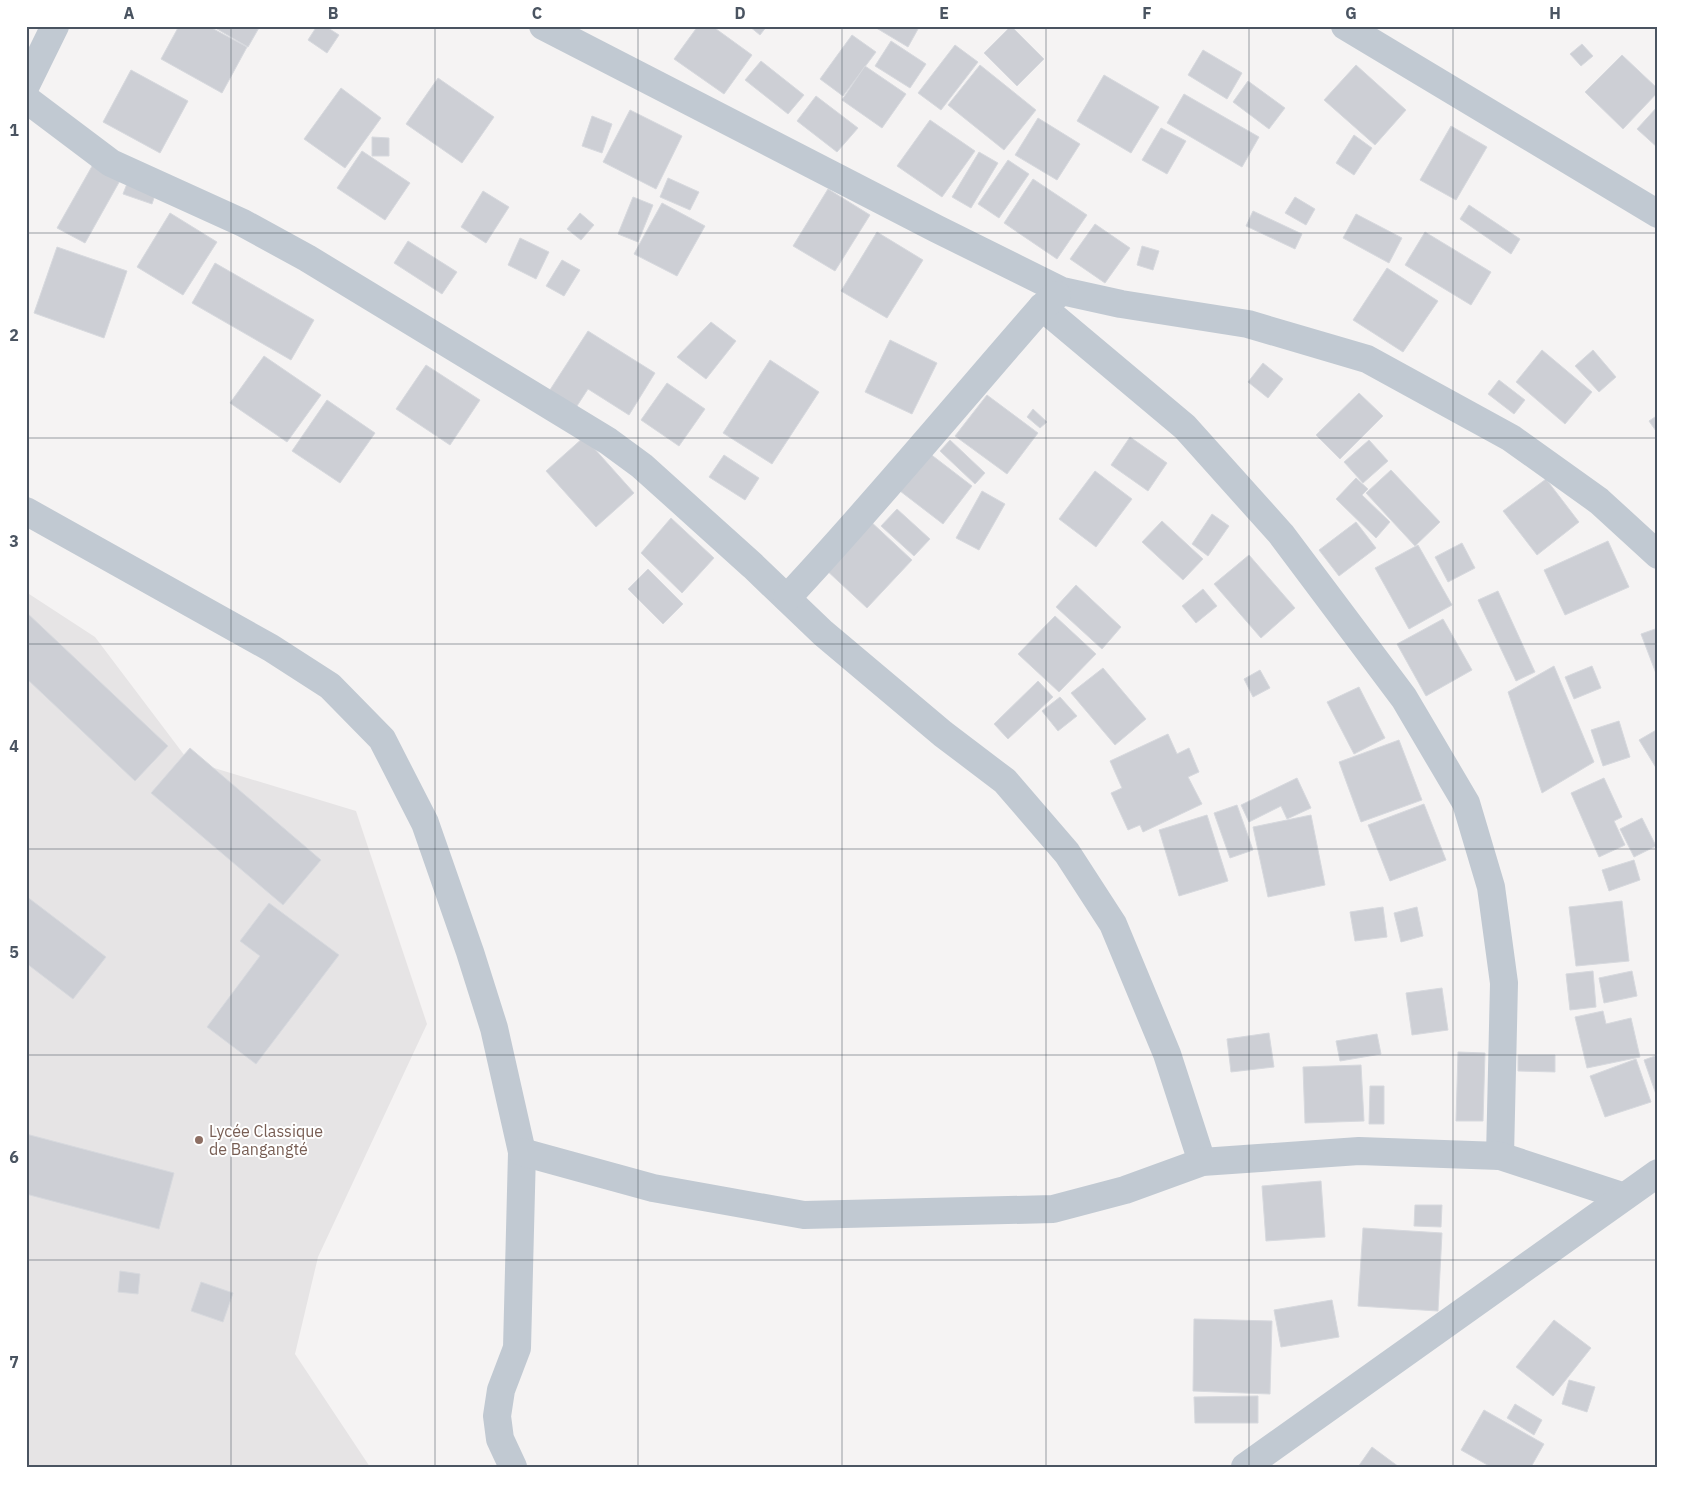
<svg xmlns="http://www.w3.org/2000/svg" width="1684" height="1493" font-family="'IBM Plex Sans',sans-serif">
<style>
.education{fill:#e6e4e5}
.building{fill:#cdcfd5;stroke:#d7d9de}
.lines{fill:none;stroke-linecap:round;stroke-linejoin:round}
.minor{stroke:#c1c9d2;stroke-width:28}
.tertiary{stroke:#c1c9d2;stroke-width:28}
.grid{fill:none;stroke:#4a5461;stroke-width:1;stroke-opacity:0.55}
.education-dot{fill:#8d6e63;stroke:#fff;stroke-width:2}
.labels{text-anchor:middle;stroke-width:4;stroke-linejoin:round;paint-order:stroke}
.education-label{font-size:16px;fill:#785e54;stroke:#fff;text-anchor:start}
.neatline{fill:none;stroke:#4a5461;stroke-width:2}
.grid-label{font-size:16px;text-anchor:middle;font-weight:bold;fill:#4a5461}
</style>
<rect width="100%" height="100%" fill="#f5f3f3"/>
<polygon class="education" points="26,592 95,637 188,760 356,811 427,1024 318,1257 295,1354 370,1467 26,1467"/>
<g class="building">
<polygon points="179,26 208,26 247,47 222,93 161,59"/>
<polygon points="212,26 260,26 248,47"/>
<polygon points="317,26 325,26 339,35 327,53 308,40"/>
<polygon points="698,26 712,26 752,55 724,94 674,59"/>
<polygon points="749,26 767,26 760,35"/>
<polygon points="873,26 913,26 918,29 908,47"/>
<polygon points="1011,26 1044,59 1017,86 984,53"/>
<polygon points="852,35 876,52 843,96 820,79"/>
<polygon points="891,41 926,64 910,88 875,66"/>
<polygon points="1582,44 1593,56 1581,66 1570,54"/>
<polygon points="955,45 978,62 941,110 918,93"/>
<polygon points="1203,50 1242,73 1227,99 1188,75"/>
<polygon points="1622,55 1658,89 1658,92 1623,129 1585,92"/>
<polygon points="761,61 804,95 788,114 745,80"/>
<polygon points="980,65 1036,110 1004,150 948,105"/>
<polygon points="1356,65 1406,110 1375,145 1324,100"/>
<polygon points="865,66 906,94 882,128 842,100"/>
<polygon points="131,70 188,101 160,153 103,122"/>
<polygon points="1104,75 1159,107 1131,153 1077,121"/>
<polygon points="438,78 494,117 462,163 406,124"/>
<polygon points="1248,81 1285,108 1269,129 1233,102"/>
<polygon points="341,88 381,118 345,168 304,139"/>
<polygon points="1184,94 1259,137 1242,167 1167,123"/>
<polygon points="816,96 858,128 837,152 797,121"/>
<polygon points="1658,106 1658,148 1637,129"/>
<polygon points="630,110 682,136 656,189 603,162"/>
<polygon points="592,116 612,124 602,153 582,146"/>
<polygon points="1038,118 1080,144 1057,180 1015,155"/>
<polygon points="930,120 975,151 942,197 897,166"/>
<polygon points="1451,126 1487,147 1456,200 1420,180"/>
<polygon points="1161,128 1186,141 1167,174 1142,160"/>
<polygon points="1354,135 1372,148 1354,175 1336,163"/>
<polygon points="372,137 389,138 389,156 372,156"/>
<polygon points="362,151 410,183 385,220 337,188"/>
<polygon points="979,152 998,163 971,208 952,197"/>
<polygon points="1008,160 1029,174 999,218 978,204"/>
<polygon points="95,161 122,177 85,243 57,228"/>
<polygon points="130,176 158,186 152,204 123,194"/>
<polygon points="668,178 699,192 690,210 660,197"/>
<polygon points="1033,179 1087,215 1057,259 1004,223"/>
<polygon points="828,189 870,215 835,271 793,246"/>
<polygon points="483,191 509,207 486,243 461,227"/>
<polygon points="633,197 653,205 638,242 618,234"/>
<polygon points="1295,197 1315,209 1306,225 1285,213"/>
<polygon points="662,203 705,226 677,276 634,254"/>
<polygon points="1469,205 1520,239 1511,254 1460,219"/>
<polygon points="1253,211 1302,234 1295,249 1246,226"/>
<polygon points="170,213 217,242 183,295 137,267"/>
<polygon points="580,213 594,225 581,240 567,229"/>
<polygon points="1356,214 1402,238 1389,263 1343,238"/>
<polygon points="1095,224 1130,248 1105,283 1070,259"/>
<polygon points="877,232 923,260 887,318 841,291"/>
<polygon points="1425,232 1491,272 1471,305 1405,265"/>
<polygon points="520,238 549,252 536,279 508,265"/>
<polygon points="408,241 457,272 442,294 394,263"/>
<polygon points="1142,246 1159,251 1153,270 1137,265"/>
<polygon points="57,247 127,271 104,338 34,313"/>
<polygon points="562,260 580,270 564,296 546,286"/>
<polygon points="215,263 314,320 291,360 192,303"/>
<polygon points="1387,268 1438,301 1403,352 1353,320"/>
<polygon points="711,322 736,341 706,379 677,357"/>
<polygon points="588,331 655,373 629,415 588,389 575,409 548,393"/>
<polygon points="890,340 937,363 912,414 865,392"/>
<polygon points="1542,350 1592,392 1565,424 1516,382"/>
<polygon points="1593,350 1616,377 1599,392 1575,366"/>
<polygon points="264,356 321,395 287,442 230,403"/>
<polygon points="770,360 819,392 772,464 723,433"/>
<polygon points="1263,363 1283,379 1268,398 1248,382"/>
<polygon points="426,365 480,400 450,445 396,409"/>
<polygon points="1499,380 1525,400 1514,414 1488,394"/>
<polygon points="667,383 705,409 679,446 641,420"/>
<polygon points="1359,393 1383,416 1340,459 1316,435"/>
<polygon points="987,395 1038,433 1007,474 955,436"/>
<polygon points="327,400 375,433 340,483 292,451"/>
<polygon points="1033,409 1047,422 1040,428 1027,417"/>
<polygon points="1658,415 1658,434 1649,421"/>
<polygon points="584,437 634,493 596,527 546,471"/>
<polygon points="1130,437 1167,463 1148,491 1111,465"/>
<polygon points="950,440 985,473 975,484 940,451"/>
<polygon points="1369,440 1388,461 1363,483 1344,462"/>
<polygon points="929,453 972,486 943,524 900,491"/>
<polygon points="724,455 759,478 745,500 709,477"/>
<polygon points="1391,470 1440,522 1415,546 1366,493"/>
<polygon points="1095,471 1132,499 1096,547 1059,519"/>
<polygon points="1356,478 1368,489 1362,495 1390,522 1376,538 1336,499"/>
<polygon points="1546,479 1579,522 1537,555 1503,511"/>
<polygon points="982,491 1005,504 979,550 956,538"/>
<polygon points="897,509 930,539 914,556 881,526"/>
<polygon points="1212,514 1229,526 1208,556 1192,544"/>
<polygon points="671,518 714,558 682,593 641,553"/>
<polygon points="868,519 912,560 867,608 823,567"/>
<polygon points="1162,521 1203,559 1183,580 1142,542"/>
<polygon points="1356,522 1376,548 1339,576 1319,550"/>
<polygon points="1608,541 1629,587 1565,615 1544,570"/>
<polygon points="1462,543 1475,568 1448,582 1435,557"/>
<polygon points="1418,545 1452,605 1409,629 1375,568"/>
<polygon points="1249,555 1295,608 1261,638 1214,584"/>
<polygon points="648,569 683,604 663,624 628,589"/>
<polygon points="1076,585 1121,627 1102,649 1056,607"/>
<polygon points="1203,589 1217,606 1196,623 1182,606"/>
<polygon points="1498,591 1535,672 1516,681 1478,600"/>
<polygon points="26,612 168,746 135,781 26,678"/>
<polygon points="1055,616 1096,654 1059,692 1018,654"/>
<polygon points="1443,619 1472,670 1426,696 1397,644"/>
<polygon points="1658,628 1658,676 1657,676 1641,634"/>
<polygon points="1554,666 1594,762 1542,793 1508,692"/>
<polygon points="1592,666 1601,688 1574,699 1565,677"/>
<polygon points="1103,668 1146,719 1115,745 1071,693"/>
<polygon points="1260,670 1270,688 1253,697 1244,679"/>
<polygon points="1038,681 1053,697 1008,739 994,724"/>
<polygon points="1359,687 1385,738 1354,754 1327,702"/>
<polygon points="1060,697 1077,716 1058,731 1042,711"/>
<polygon points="1619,721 1630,757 1603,766 1591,730"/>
<polygon points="1658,729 1658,771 1639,740"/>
<polygon points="1168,734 1177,754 1189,748 1199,772 1188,777 1202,804 1143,832 1140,825 1128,830 1111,793 1122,788 1110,761"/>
<polygon points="1399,740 1422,800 1361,822 1339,762"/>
<polygon points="190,748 321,860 283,905 151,793"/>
<polygon points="1297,778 1311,808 1287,819 1281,806 1249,822 1241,805"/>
<polygon points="1604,778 1622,817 1614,821 1625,845 1599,857 1571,793"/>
<polygon points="1424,804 1446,860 1390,881 1368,825"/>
<polygon points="1237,805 1253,850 1230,858 1214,813"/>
<polygon points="1207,815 1228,881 1179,896 1159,830"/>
<polygon points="1311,815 1325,885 1268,897 1253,827"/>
<polygon points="1642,818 1656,846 1634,857 1620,829"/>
<polygon points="1634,860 1640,880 1609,891 1602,870"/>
<polygon points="26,896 106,957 73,999 26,963"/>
<polygon points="1622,901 1629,961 1576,966 1569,907"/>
<polygon points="269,903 339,955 256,1064 207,1027 260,956 240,941"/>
<polygon points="1383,907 1387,937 1355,941 1350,912"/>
<polygon points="1417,907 1423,936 1401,942 1394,913"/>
<polygon points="1593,971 1596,1007 1570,1010 1566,974"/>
<polygon points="1632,971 1637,996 1604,1003 1599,978"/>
<polygon points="1442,988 1448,1030 1412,1035 1406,993"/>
<polygon points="1603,1011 1606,1024 1631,1018 1640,1057 1587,1068 1575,1017"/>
<polygon points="1269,1033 1274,1067 1231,1072 1227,1039"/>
<polygon points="1377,1034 1381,1054 1340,1061 1336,1041"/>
<polygon points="1458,1052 1485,1053 1483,1121 1456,1121"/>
<polygon points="1518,1055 1555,1055 1555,1072 1518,1071"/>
<polygon points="1658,1055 1658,1100 1644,1060"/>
<polygon points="1636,1059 1651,1102 1605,1117 1590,1076"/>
<polygon points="1361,1065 1364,1121 1305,1123 1303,1067"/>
<polygon points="1370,1086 1384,1086 1384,1124 1369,1124"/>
<polygon points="26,1134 174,1173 159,1229 26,1194"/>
<polygon points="1321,1181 1325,1237 1266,1241 1262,1186"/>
<polygon points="1415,1205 1442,1205 1441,1227 1414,1226"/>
<polygon points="1363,1228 1442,1233 1438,1311 1358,1306"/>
<polygon points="120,1271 140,1274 138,1294 118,1292"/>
<polygon points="201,1282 233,1293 223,1322 191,1311"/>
<polygon points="1332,1300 1339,1337 1281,1347 1274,1310"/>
<polygon points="1194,1319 1272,1321 1270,1394 1193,1391"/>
<polygon points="1554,1320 1591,1348 1553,1396 1516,1367"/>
<polygon points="1569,1380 1595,1387 1587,1412 1562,1404"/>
<polygon points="1258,1396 1258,1423 1195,1423 1194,1397"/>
<polygon points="1515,1404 1542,1420 1534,1435 1507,1418"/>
<polygon points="1484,1410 1544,1444 1531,1467 1491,1467 1461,1450"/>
<polygon points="1372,1447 1399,1467 1358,1467"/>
</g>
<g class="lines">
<g class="minor">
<polyline points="543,26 937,229 1062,291 1121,304 1248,324 1367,359 1511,438 1599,501 1658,555"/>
<polyline points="26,85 55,26"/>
<polyline points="26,99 111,163 243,223 307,258 608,441 642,466 753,566 823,633 943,734 1005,781 1067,853 1113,924 1167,1054 1202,1162"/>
<polyline points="1042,307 1185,427 1281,534 1404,698 1466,803 1491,887 1504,983 1500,1156"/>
<polyline points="26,511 271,648 330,686 382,739 425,823 470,952 494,1028 522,1152 517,1348 501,1390 497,1416 500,1439 513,1467"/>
<path d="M787,598C875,504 957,404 1042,307L1057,295"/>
<polyline points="522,1152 653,1188 804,1215 1053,1209 1125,1190 1202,1162 1359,1151 1500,1156 1622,1196"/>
</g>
<g class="tertiary">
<polyline points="1345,26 1658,214"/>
<polyline points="1245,1467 1658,1173"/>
</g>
</g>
<path class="grid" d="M231,26V1467M435,26V1467M638,26V1467M842,26V1467M1046,26V1467M1249,26V1467M1453,26V1467M26,233H1658M26,438H1658M26,644H1658M26,849H1658M26,1055H1658M26,1260H1658"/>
<circle class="education-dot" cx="199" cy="1140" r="5"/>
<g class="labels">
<g class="education-label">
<text x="209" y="1137">Lycée Classique<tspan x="209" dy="18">de Bangangté</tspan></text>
</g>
</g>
<rect width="1684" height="1493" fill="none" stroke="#ffffff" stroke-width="55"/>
<rect x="28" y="28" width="1628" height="1438" class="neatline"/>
<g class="grid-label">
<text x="129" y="19">A</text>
<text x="333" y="19">B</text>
<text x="537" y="19">C</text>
<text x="740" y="19">D</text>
<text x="944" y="19">E</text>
<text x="1147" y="19">F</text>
<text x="1351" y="19">G</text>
<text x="1555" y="19">H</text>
<text x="14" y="136">1</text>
<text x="14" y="341">2</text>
<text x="14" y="547">3</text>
<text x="14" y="752">4</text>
<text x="14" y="958">5</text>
<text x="14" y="1163">6</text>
<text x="14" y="1368">7</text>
</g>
</svg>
